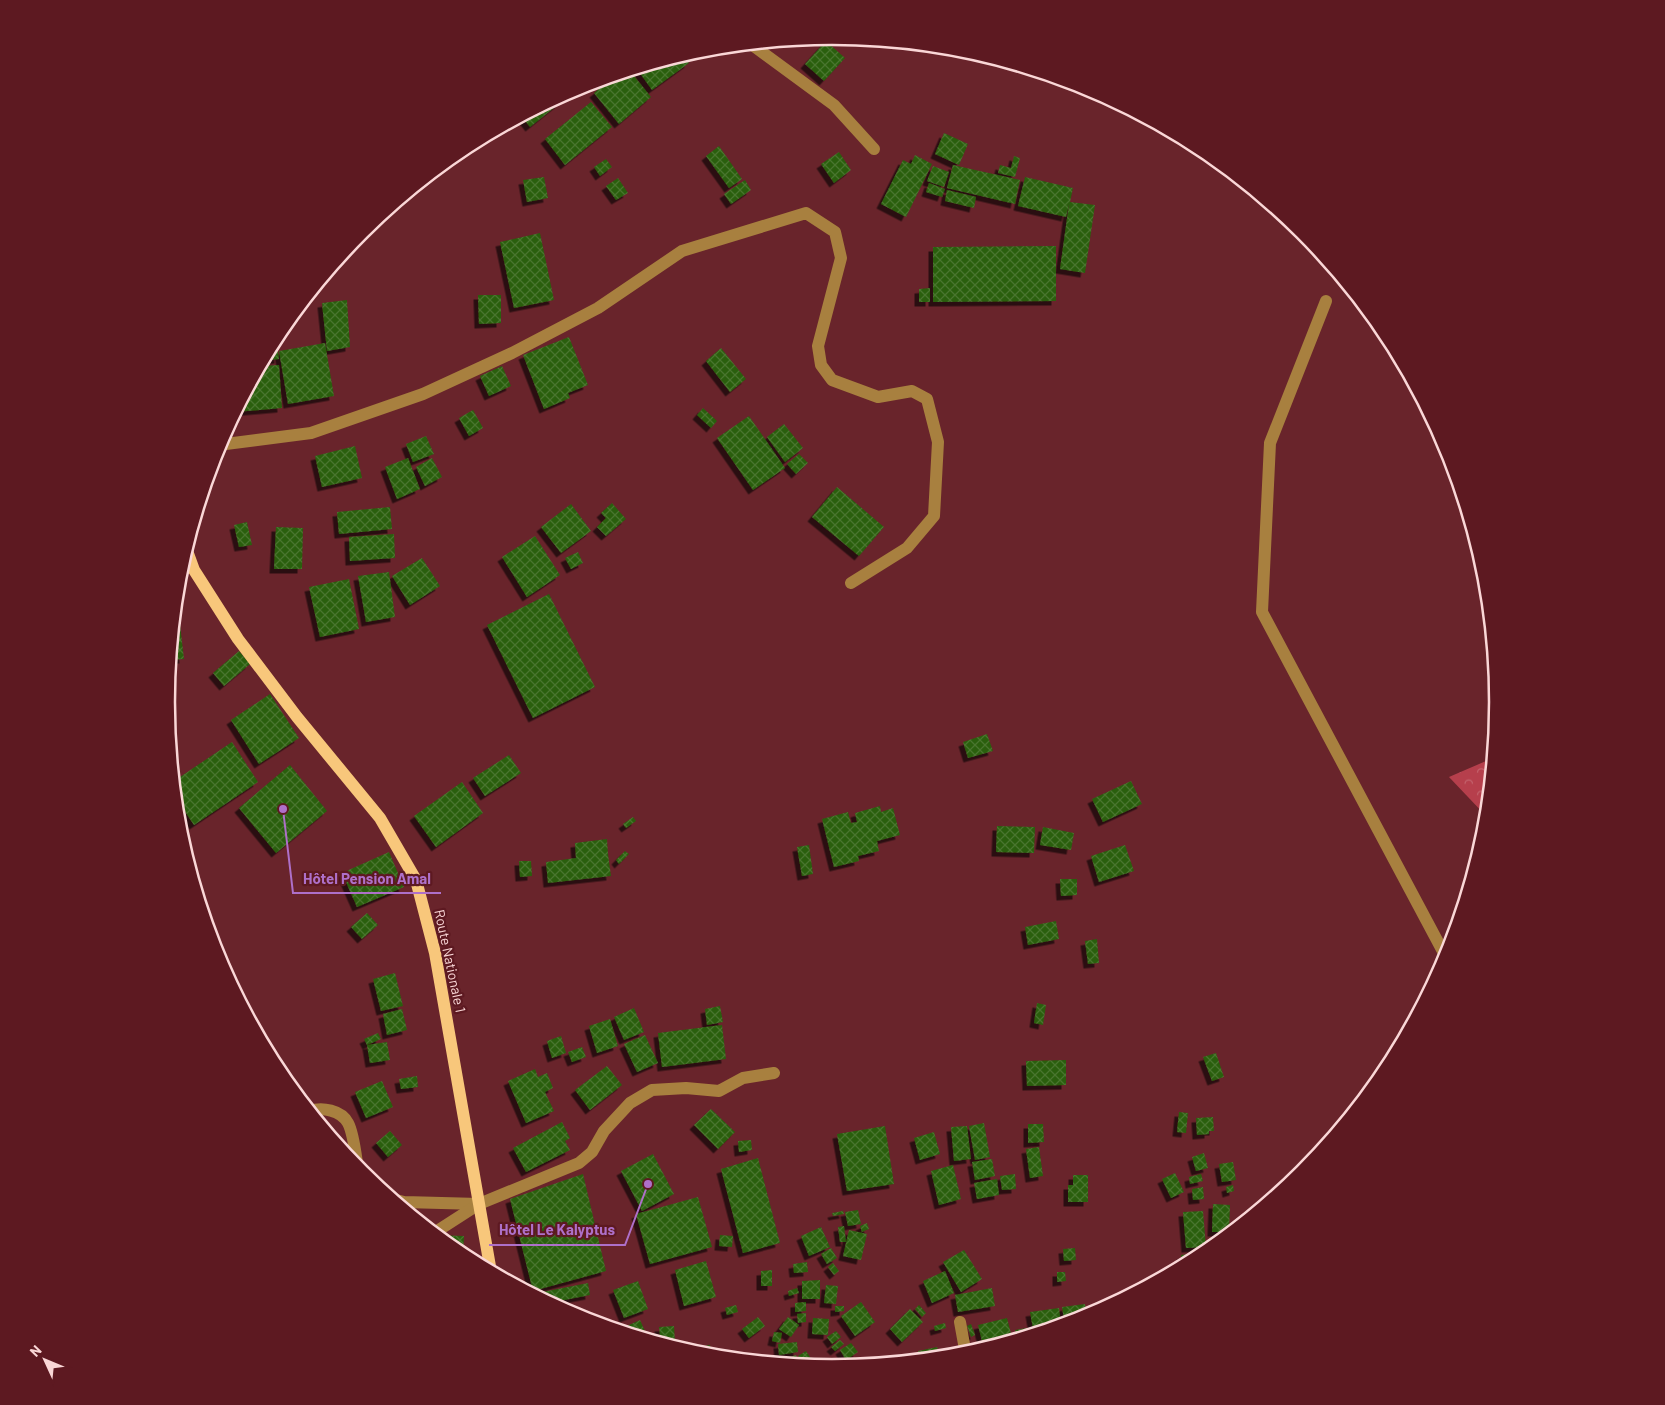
<svg xmlns="http://www.w3.org/2000/svg" width="1665" height="1405" font-family="Barlow,sans-serif">
<style>
.forest{fill:url(#forest-crowns)}
.building{fill:url(#building-cross-hatch);filter:url(#shadow)}
.lines{fill:none;stroke-linecap:round;stroke-linejoin:round}
.minor{stroke:#a8803f;stroke-width:12}
.major{stroke:#f8c77b;stroke-width:12}
.labels{text-anchor:middle;stroke-width:4.5;stroke-linejoin:round;paint-order:stroke}
.street-label{font-size:14px;fill:#fad7d7;stroke:#5d1921}
.rim{fill:none;stroke:#fad7d7;stroke-width:2.5}
.leader{fill:none;stroke:#ae70c9;stroke-width:2}
.callout-dot{fill:#ae70c9;stroke:#5d1921;stroke-width:2}
.callout-label{font-size:15px;text-anchor:middle;font-weight:bold;fill:#ae70c9;stroke:#5d1921;stroke-width:4.5;stroke-linejoin:round;paint-order:stroke}
</style>
<defs>
<pattern id="forest-crowns" width="20" height="18" patternUnits="userSpaceOnUse" patternTransform="scale(1.25)"><rect width="20" height="18" fill="#b63f4c"/><path d="M2 6a3 3 0 1 1 6 0M12 15a3 3 0 1 1 6 0" fill="none" stroke="#c4636d"/></pattern>
<pattern id="building-cross-hatch" width="8" height="8" patternUnits="userSpaceOnUse" patternTransform="scale(1.25)"><rect width="8" height="8" fill="#295e0c"/><path d="M0 0l8 8M0 8l8-8" fill="none" stroke="#49742f"/></pattern>
<filter id="shadow"><feDropShadow dx="-4.5" dy="4.5" stdDeviation="0" flood-color="#0009"/></filter>
</defs>
<rect width="100%" height="100%" fill="#69242b"/>
<polygon class="forest" points="1493,758 1487,817 1449,777"/>
<g class="building">
<polygon points="826,41 845,58 824,81 805,64"/>
<polygon points="683,55 689,63 652,90 637,69"/>
<polygon points="630,71 651,97 619,124 594,93 615,76"/>
<polygon points="556,98 560,103 530,127 522,117"/>
<polygon points="591,102 612,127 565,165 545,139"/>
<polygon points="944,133 968,144 959,165 935,154"/>
<polygon points="719,146 742,179 729,188 706,156"/>
<polygon points="839,152 851,170 834,183 821,164"/>
<polygon points="915,155 932,164 906,217 881,204 903,160 911,164"/>
<polygon points="1014,156 1020,158 1015,177 998,173 1000,165 1011,168"/>
<polygon points="606,159 612,167 600,176 594,167"/>
<polygon points="953,165 1020,180 1015,204 947,188"/>
<polygon points="933,166 949,172 944,187 927,181"/>
<polygon points="544,177 548,198 527,202 523,180"/>
<polygon points="1025,177 1073,188 1070,202 1095,205 1085,273 1060,269 1069,204 1066,217 1018,206"/>
<polygon points="618,178 628,193 616,200 606,186"/>
<polygon points="745,180 751,190 731,204 724,194"/>
<polygon points="929,183 945,189 942,197 926,192"/>
<polygon points="947,190 976,197 974,208 945,201"/>
<polygon points="540,233 554,300 514,308 500,242"/>
<polygon points="1056,246 1056,301 933,302 933,247"/>
<polygon points="930,288 930,302 919,302 919,289"/>
<polygon points="478,295 501,295 501,323 479,324"/>
<polygon points="347,300 350,347 327,351 322,303"/>
<polygon points="276,336 279,359 263,361"/>
<polygon points="569,337 588,385 568,393 570,398 544,409 523,355"/>
<polygon points="325,343 334,396 288,404 279,351"/>
<polygon points="721,348 746,379 730,392 706,361"/>
<polygon points="279,365 282,408 236,412 261,366"/>
<polygon points="502,366 511,386 489,396 480,376"/>
<polygon points="703,408 717,421 711,428 697,415"/>
<polygon points="473,410 483,428 469,436 459,418"/>
<polygon points="749,416 785,468 753,490 717,438"/>
<polygon points="784,424 803,448 785,462 767,437"/>
<polygon points="426,436 434,454 413,462 406,444"/>
<polygon points="355,446 362,478 322,487 315,456"/>
<polygon points="799,454 808,463 796,474 787,464"/>
<polygon points="408,458 420,489 397,499 385,467"/>
<polygon points="432,458 442,477 425,486 416,467"/>
<polygon points="837,487 884,527 859,556 812,517"/>
<polygon points="612,503 626,519 606,536 597,527 606,518 601,513"/>
<polygon points="571,504 591,531 561,553 541,527"/>
<polygon points="390,507 392,529 339,534 337,512"/>
<polygon points="247,522 252,545 239,547 234,525"/>
<polygon points="276,527 303,528 302,569 274,569"/>
<polygon points="394,534 395,558 350,561 349,537"/>
<polygon points="535,536 560,575 527,597 502,557"/>
<polygon points="578,552 583,563 571,569 565,558"/>
<polygon points="422,558 440,586 410,605 392,576"/>
<polygon points="389,572 395,617 366,622 358,576"/>
<polygon points="349,579 359,629 320,637 309,587"/>
<polygon points="549,594 595,687 533,718 487,625"/>
<polygon points="179,616 184,659 170,660 175,617"/>
<polygon points="239,651 250,664 224,686 213,673"/>
<polygon points="270,694 299,738 259,764 231,720"/>
<polygon points="987,734 993,751 968,758 963,742"/>
<polygon points="232,742 258,782 194,825 176,798 174,781"/>
<polygon points="509,755 521,773 485,796 473,778"/>
<polygon points="290,765 327,811 276,853 239,808"/>
<polygon points="1131,781 1142,804 1103,822 1092,799"/>
<polygon points="462,782 483,813 436,847 414,816"/>
<polygon points="880,806 881,812 893,808 900,835 877,841 879,851 858,856 859,861 834,867 822,819 848,812 851,823 857,822 855,813"/>
<polygon points="633,817 636,821 626,828 623,824"/>
<polygon points="997,826 1035,827 1034,853 996,852"/>
<polygon points="1043,827 1074,833 1071,850 1040,845"/>
<polygon points="607,839 608,854 593,855 608,854 611,876 548,883 546,862 576,858 575,843"/>
<polygon points="809,845 813,874 802,876 797,847"/>
<polygon points="1125,845 1134,871 1099,882 1091,856"/>
<polygon points="625,851 629,854 619,864 616,860"/>
<polygon points="389,852 404,887 357,907 342,873"/>
<polygon points="519,861 531,861 532,876 520,877"/>
<polygon points="1060,879 1077,879 1077,895 1061,896"/>
<polygon points="367,913 378,925 362,939 351,927"/>
<polygon points="1056,921 1059,939 1028,945 1025,927"/>
<polygon points="1097,939 1099,963 1088,964 1085,941"/>
<polygon points="227,958 231,972 226,974 219,961"/>
<polygon points="395,973 403,1006 381,1011 373,979"/>
<polygon points="1037,1003 1046,1005 1043,1025 1034,1023"/>
<polygon points="720,1006 723,1022 707,1025 705,1009"/>
<polygon points="634,1008 644,1032 624,1040 614,1017"/>
<polygon points="402,1009 407,1030 387,1035 383,1014"/>
<polygon points="610,1019 618,1046 597,1053 589,1026"/>
<polygon points="722,1025 726,1059 662,1067 658,1033"/>
<polygon points="378,1033 381,1039 367,1045 364,1039"/>
<polygon points="645,1035 658,1063 637,1072 624,1044"/>
<polygon points="561,1036 566,1053 552,1058 547,1041"/>
<polygon points="387,1042 390,1060 370,1063 367,1045"/>
<polygon points="582,1047 586,1057 572,1062 568,1052"/>
<polygon points="1216,1053 1224,1077 1212,1081 1203,1057"/>
<polygon points="1066,1060 1066,1085 1027,1086 1026,1061"/>
<polygon points="607,1066 622,1085 590,1110 575,1090"/>
<polygon points="535,1069 538,1077 547,1073 553,1088 545,1092 554,1111 526,1123 508,1081"/>
<polygon points="417,1076 418,1087 401,1089 399,1079"/>
<polygon points="382,1081 393,1107 366,1118 355,1092"/>
<polygon points="711,1109 735,1132 718,1149 694,1125"/>
<polygon points="1179,1112 1188,1113 1186,1133 1177,1132"/>
<polygon points="1213,1117 1214,1131 1209,1131 1209,1134 1197,1135 1196,1118"/>
<polygon points="562,1122 570,1138 565,1141 570,1150 526,1172 513,1148"/>
<polygon points="984,1123 990,1157 975,1160 969,1126"/>
<polygon points="1028,1124 1043,1124 1044,1142 1028,1143"/>
<polygon points="885,1126 894,1184 847,1191 837,1134"/>
<polygon points="967,1126 971,1159 954,1161 951,1127"/>
<polygon points="390,1131 402,1145 388,1157 376,1143"/>
<polygon points="934,1132 940,1154 920,1160 914,1138"/>
<polygon points="751,1140 752,1150 739,1152 738,1141"/>
<polygon points="1039,1147 1043,1176 1030,1178 1026,1149"/>
<polygon points="1204,1153 1208,1168 1196,1171 1192,1157"/>
<polygon points="653,1154 674,1194 642,1211 621,1171"/>
<polygon points="758,1158 780,1243 743,1253 721,1169"/>
<polygon points="992,1159 995,1176 975,1180 972,1162"/>
<polygon points="1233,1162 1236,1180 1222,1182 1219,1164"/>
<polygon points="953,1165 961,1199 939,1205 931,1171"/>
<polygon points="1175,1173 1184,1192 1171,1198 1162,1179"/>
<polygon points="583,1174 606,1271 533,1291 510,1199"/>
<polygon points="1015,1174 1016,1189 1002,1190 1000,1176"/>
<polygon points="1201,1174 1203,1181 1190,1184 1189,1177"/>
<polygon points="1073,1175 1088,1175 1088,1202 1068,1202 1068,1185 1073,1185"/>
<polygon points="997,1179 999,1195 977,1199 974,1183"/>
<polygon points="1233,1185 1234,1191 1227,1193 1226,1187"/>
<polygon points="1203,1187 1204,1199 1193,1200 1192,1189"/>
<polygon points="698,1197 712,1247 650,1264 636,1214"/>
<polygon points="1213,1204 1230,1205 1229,1232 1212,1232"/>
<polygon points="858,1210 861,1224 848,1226 845,1212"/>
<polygon points="843,1211 844,1214 833,1216 832,1213"/>
<polygon points="1203,1211 1206,1247 1186,1248 1183,1212"/>
<polygon points="867,1223 869,1229 862,1232 860,1226"/>
<polygon points="844,1226 846,1242 840,1242 838,1227"/>
<polygon points="821,1227 830,1247 809,1256 801,1236"/>
<polygon points="849,1230 867,1234 861,1260 843,1256"/>
<polygon points="436,1235 464,1236 463,1256 461,1255"/>
<polygon points="720,1235 733,1236 732,1247 719,1246"/>
<polygon points="831,1248 837,1258 827,1264 821,1254"/>
<polygon points="1075,1248 1076,1260 1064,1261 1063,1249"/>
<polygon points="964,1250 982,1279 961,1292 943,1262"/>
<polygon points="1199,1253 1200,1258 1182,1265 1181,1255"/>
<polygon points="706,1261 716,1297 684,1306 675,1270"/>
<polygon points="807,1262 808,1272 794,1273 793,1264"/>
<polygon points="833,1263 839,1271 834,1275 828,1267"/>
<polygon points="772,1270 772,1286 761,1286 761,1271"/>
<polygon points="945,1271 954,1293 932,1303 923,1281"/>
<polygon points="1057,1272 1065,1272 1066,1281 1057,1282"/>
<polygon points="820,1280 820,1299 802,1299 802,1281"/>
<polygon points="638,1281 648,1309 624,1318 613,1290"/>
<polygon points="588,1283 590,1295 549,1303 532,1294"/>
<polygon points="826,1285 838,1286 836,1304 824,1303"/>
<polygon points="797,1288 799,1293 789,1296 788,1291"/>
<polygon points="992,1288 995,1306 958,1312 955,1295"/>
<polygon points="806,1302 806,1311 795,1312 795,1303"/>
<polygon points="861,1302 875,1322 855,1336 841,1316"/>
<polygon points="1085,1304 1087,1318 1065,1325 1062,1307"/>
<polygon points="736,1305 738,1312 727,1315 725,1308"/>
<polygon points="919,1305 926,1313 922,1317 915,1309"/>
<polygon points="835,1306 844,1306 844,1311 835,1312"/>
<polygon points="1059,1308 1061,1326 1034,1334 1030,1312"/>
<polygon points="910,1309 923,1322 902,1342 890,1329"/>
<polygon points="806,1313 806,1322 798,1323 797,1314"/>
<polygon points="758,1317 765,1326 749,1338 742,1329"/>
<polygon points="788,1317 799,1325 791,1337 779,1329"/>
<polygon points="813,1318 829,1319 828,1335 812,1334"/>
<polygon points="1007,1318 1013,1341 984,1349 978,1325"/>
<polygon points="640,1320 649,1340 618,1330"/>
<polygon points="945,1323 946,1328 935,1331 934,1326"/>
<polygon points="971,1324 975,1335 971,1337 967,1326"/>
<polygon points="674,1326 675,1342 661,1343 659,1327"/>
<polygon points="1027,1328 1029,1336 1017,1339 1015,1330"/>
<polygon points="836,1331 841,1337 832,1344 827,1337"/>
<polygon points="774,1332 782,1333 780,1343 772,1341"/>
<polygon points="840,1340 844,1344 835,1351 831,1347"/>
<polygon points="797,1342 798,1352 779,1355 778,1344"/>
<polygon points="851,1343 858,1352 846,1360 840,1350"/>
<polygon points="710,1345 712,1357 681,1350"/>
<polygon points="937,1347 939,1352 919,1357 918,1351"/>
<polygon points="806,1351 812,1360 804,1365 798,1356"/>
<polygon points="954,1352 955,1357 917,1360 916,1359"/>
<polygon points="796,1355 800,1366 784,1364 783,1360"/>
<polygon points="776,1356 782,1359 780,1364 773,1363"/>
<polygon points="895,1358 896,1363 839,1368 839,1367"/>
</g>
<g class="lines">
<g class="minor">
<polyline points="751,44 834,105 874,149"/>
<polyline points="1326,301 1270,443 1262,612 1447,959"/>
<polyline points="218,445 311,433 423,394 512,353 598,308 682,251 806,213 835,232 841,258 818,346 821,365 832,380 878,397 912,391 927,399 938,442 934,516 907,548 851,583"/>
<path d="M310,1111C322,1107 341,1110 348,1123C354,1134 356,1158 358,1170"/>
<polyline points="392,1199 404,1202 479,1204"/>
<polyline points="434,1233 479,1204 579,1163 592,1152 604,1131 630,1103 652,1090 686,1088 719,1091 743,1078 774,1073"/>
<polyline points="960,1322 966,1355"/>
</g>
<polyline class="major" points="186,548 194,570 238,639 297,717 380,818 416,880 435,953 491,1272"/>
</g>
<g class="labels">
<g class="street-label">
<text transform="translate(450 961) rotate(78)" y="5">Route Nationale 1</text>
</g>
</g>
<path d="M0 0H1665V1405H0ZM175 702a657 657 0 1 1 1314 0a657 657 0 1 1-1314 0Z" fill="#5d1921" fill-rule="evenodd"/>
<path class="rim" d="M175 702a657 657 0 1 1 1314 0a657 657 0 1 1-1314 0Z"/>
<path class="leader" d="M283 809L293 893H441M648 1184L625 1245H489"/>
<g class="callout-dot">
<circle cx="283" cy="809" r="5"/>
<circle cx="648" cy="1184" r="5"/>
</g>
<g class="callout-label">
<text x="367" y="884">Hôtel Pension Amal</text>
<text x="557" y="1235">Hôtel Le Kalyptus</text>
</g>
<g transform="translate(45 1360) rotate(314)" stroke="#5d1921" stroke-width="4" paint-order="stroke">
<path d="M0-4L9 19L0 12L-9 19Z" fill="#fad7d7"/>
<text y="-8" font-size="14" font-weight="bold" text-anchor="middle" fill="#fad7d7">N</text>
</g>
</svg>
